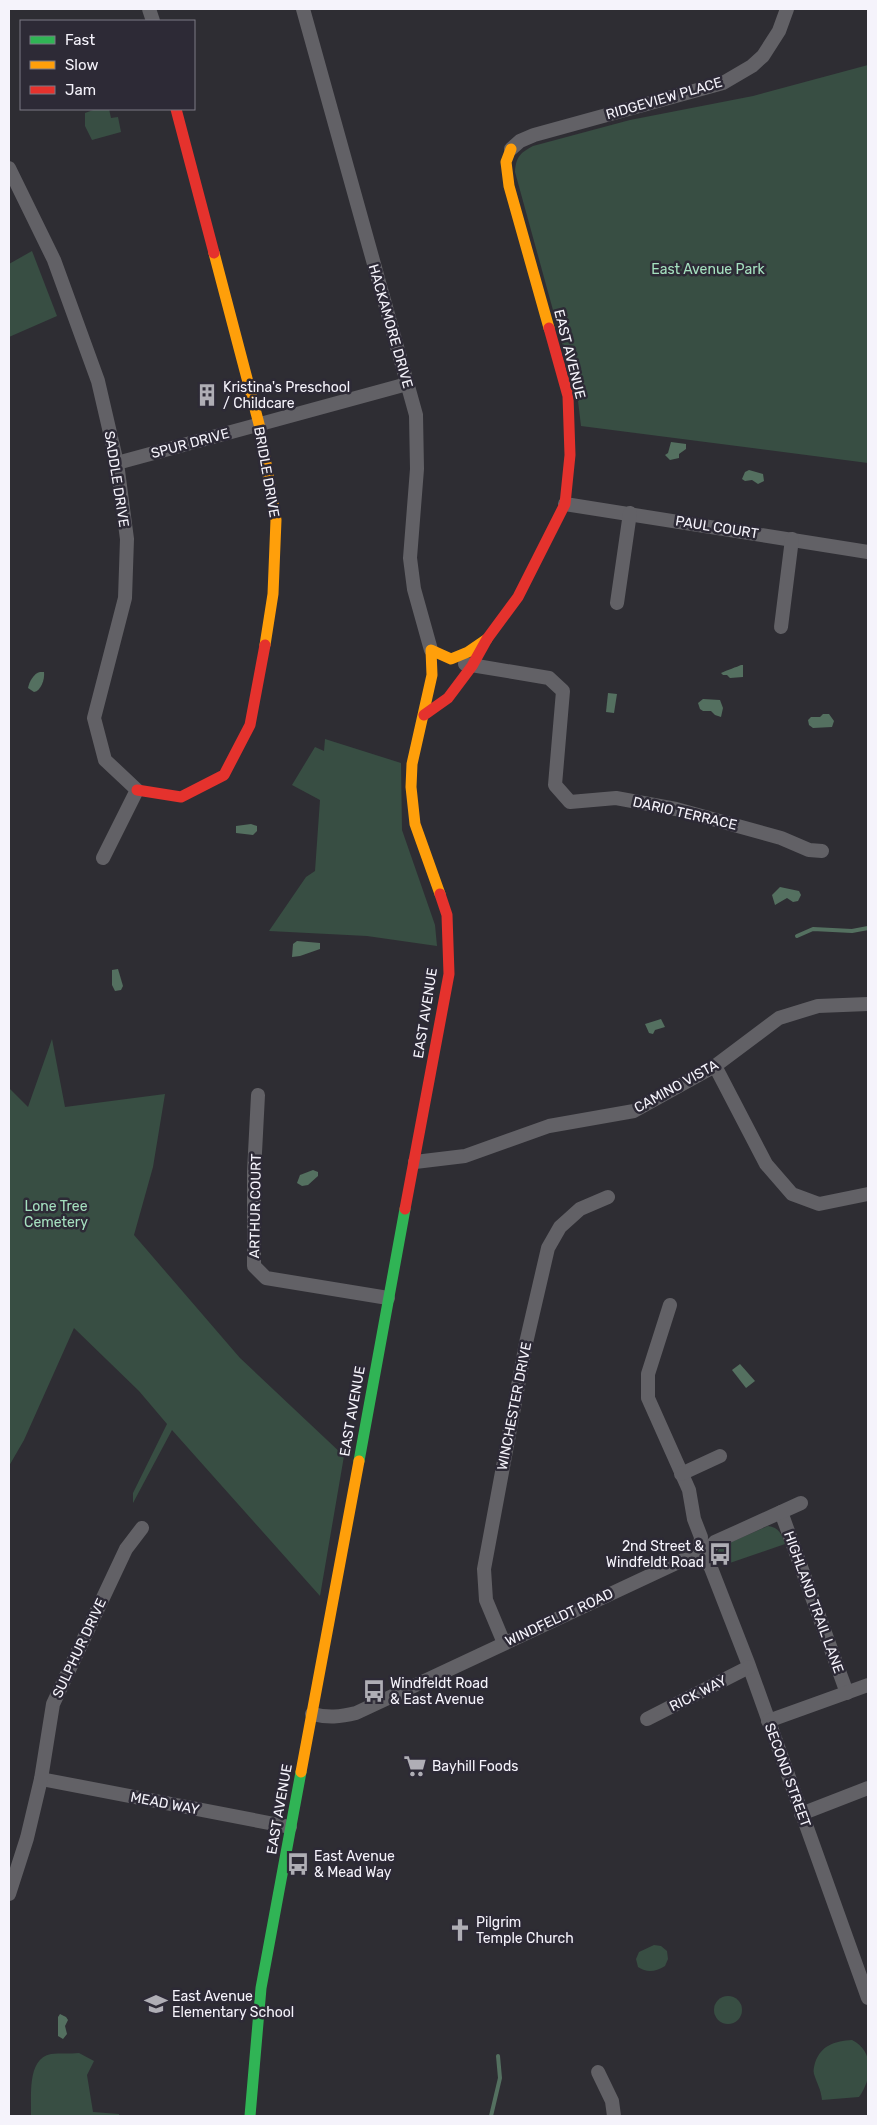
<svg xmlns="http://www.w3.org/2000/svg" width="877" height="2125" font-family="Rubik,sans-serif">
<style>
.green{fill:#384e43}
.water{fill:#547060}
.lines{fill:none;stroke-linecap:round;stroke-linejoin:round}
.stream{stroke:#547060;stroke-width:4}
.street{stroke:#626166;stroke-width:14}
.fast{stroke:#30b455;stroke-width:11}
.slow{stroke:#ff9f0a;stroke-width:11}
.jam{stroke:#e5322d;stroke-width:11}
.labels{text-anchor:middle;stroke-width:5;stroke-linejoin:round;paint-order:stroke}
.street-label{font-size:14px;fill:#f5f3fb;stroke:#2d2a36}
.park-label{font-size:14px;fill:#a5e0bf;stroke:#2d2a36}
.poi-label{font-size:14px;fill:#f5f3fb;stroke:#2d2a36;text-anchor:start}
</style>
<rect width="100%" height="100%" fill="#2e2d33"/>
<g class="green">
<path d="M868,65V463L581,426L578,401L515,172C516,157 520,153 533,146L630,120L753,96Z"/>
<polygon points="96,109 109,109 111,118 118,117 121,132 92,140 85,126 85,113"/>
<polygon points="32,251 57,316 9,337 9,264"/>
<polygon points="325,739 401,763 402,830 435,925 437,946 367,936 269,931 306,877 315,871 320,800 292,785 315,747 324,751"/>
<polygon points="52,1039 65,1107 165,1094 153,1167 134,1235 240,1358 344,1456 320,1596 172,1430 133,1503 133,1493 167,1424 139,1391 74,1328 24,1440 9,1466 9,1088 28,1107"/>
<path d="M768,1526C779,1527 782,1535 785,1544L724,1565L718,1551L720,1547Z"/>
<path d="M654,1945L661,1946L667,1951L668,1959L665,1966C655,1972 647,1973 638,1967L636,1959L639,1952Z"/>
<circle cx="728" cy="2010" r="14"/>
<path d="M852,2040C875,2051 872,2080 859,2097L822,2100C821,2089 817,2084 814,2074C813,2070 814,2067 815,2063C821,2045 835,2041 852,2040Z"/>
<path d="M79,2053L94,2061L87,2075L93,2112L119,2114V2116H31C32,2098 26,2059 51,2054C60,2053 70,2054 79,2053Z"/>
</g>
<g class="water">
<polygon points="671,442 686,444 686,449 679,454 679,458 670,460 665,455 668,453"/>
<polygon points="749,470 763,474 764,481 758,484 752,480 745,481 742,479 745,472"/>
<path d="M741,665H743V677L730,678L727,675H723L721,673C727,670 737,667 741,665Z"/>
<path d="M40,672H44C45,679 41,691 34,692L28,688C29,682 34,673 40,672Z"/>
<polygon points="608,693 617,694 614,713 606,712"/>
<polygon points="703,699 720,700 723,708 721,717 715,715 711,711 703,711 700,709 698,703"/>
<polygon points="823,714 829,714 834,721 832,727 813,728 809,725 808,720 811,717 820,717"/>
<polygon points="251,824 257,826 257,831 253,835 236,833 236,826"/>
<polygon points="780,887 799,891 801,895 798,901 793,902 787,898 775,905 772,895"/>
<polygon points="297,941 320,943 320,949 300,956 292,957 293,944"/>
<polygon points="118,969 123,986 121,990 115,991 112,985 112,970"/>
<polygon points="661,1019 665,1027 655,1030 653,1034 649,1033 645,1024"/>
<polygon points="313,1170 318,1172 318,1176 308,1185 302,1186 297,1183 300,1175"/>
<polygon points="740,1364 755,1381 746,1388 732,1370"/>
<polygon points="60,2014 66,2017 68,2020 65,2026 67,2034 63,2039 58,2036 58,2017"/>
</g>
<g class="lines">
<g class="stream">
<polyline points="797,936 813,929 852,931 868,928"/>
<polyline points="491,2116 500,2078 498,2056"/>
</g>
<g class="street">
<polyline points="149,9 153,21"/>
<polyline points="303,9 416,415 417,469 410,558 414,589 431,650"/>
<polyline points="511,149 520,141 534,135 723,83 752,66 763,56 779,31 787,9"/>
<polyline points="9,168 54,260 98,381 117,463 127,539 125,598 94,718 105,760 137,790 103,858"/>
<polyline points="117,463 407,384"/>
<polyline points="565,504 868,552"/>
<polyline points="617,603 630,513"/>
<polyline points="781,627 792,539"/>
<polyline points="465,664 549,678 563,691 555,785 570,802 616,798 676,809 781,838 809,850 822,851"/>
<polyline points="715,1066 766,1164 792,1194 819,1204 868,1194"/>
<polyline points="258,1095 254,1172 254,1266 266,1278 388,1298"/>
<polyline points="415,1162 465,1156 549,1126 634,1111 715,1066 779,1018 818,1006 868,1004"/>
<polyline points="670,1305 648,1374 648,1398 689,1490 694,1519 701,1537 699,1558"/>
<polyline points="681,1474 720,1456"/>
<polyline points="781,1512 847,1693"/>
<polyline points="699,1558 708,1563 711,1568 748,1663 868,1998"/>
<polyline points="504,1643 486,1600 484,1569 526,1343 548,1248 560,1227 580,1209 608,1197"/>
<path d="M312,1714C328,1718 340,1717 356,1713L683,1560L699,1558L715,1542L801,1503"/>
<polyline points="647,1719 749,1667"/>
<polyline points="768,1721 868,1685"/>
<polyline points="41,1779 290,1827"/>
<polyline points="801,1814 868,1788"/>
<polyline points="9,1894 27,1838 41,1779 53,1704 126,1549 142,1528"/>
<polyline points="598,2072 612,2101 614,2116"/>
</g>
<g class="fast">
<polyline points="359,1461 405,1209"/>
<polyline points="250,2116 261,1988 301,1772"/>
</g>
<g class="slow">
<polyline points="511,149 506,162 509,186 549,328"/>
<polyline points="214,253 259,424 276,520 273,594 265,645"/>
<polyline points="440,894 415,824 411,787 412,764 432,675 431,650 451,659 468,652 487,639"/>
<polyline points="301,1772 359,1461"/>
</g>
<g class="jam">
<polyline points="176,109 214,253"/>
<polyline points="424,715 448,698 472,666 487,639 518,597 565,504 570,455 568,396 549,328"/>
<polyline points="137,790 181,797 224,775 250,725 265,645"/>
<polyline points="405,1209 449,974 447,915 440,894"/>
</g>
</g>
<defs>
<symbol id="building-bare" viewBox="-9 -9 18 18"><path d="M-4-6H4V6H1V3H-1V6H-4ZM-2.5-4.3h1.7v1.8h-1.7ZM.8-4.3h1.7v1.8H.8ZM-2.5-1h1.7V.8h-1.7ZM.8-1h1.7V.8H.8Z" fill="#afaeb5" stroke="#2d2a36" stroke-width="2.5" paint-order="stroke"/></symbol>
<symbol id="bus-bare" viewBox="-9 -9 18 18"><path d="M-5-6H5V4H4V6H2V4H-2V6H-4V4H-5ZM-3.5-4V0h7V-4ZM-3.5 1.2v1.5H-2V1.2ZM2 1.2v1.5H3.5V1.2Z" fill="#afaeb5" stroke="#2d2a36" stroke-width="2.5" paint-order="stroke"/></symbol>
<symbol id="supermarket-bare" viewBox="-9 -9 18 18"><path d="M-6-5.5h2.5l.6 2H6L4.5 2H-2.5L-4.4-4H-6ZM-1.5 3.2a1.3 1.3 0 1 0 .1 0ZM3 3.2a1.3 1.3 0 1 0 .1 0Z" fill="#afaeb5" stroke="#2d2a36" stroke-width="2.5" paint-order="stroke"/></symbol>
<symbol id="church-bare" viewBox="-9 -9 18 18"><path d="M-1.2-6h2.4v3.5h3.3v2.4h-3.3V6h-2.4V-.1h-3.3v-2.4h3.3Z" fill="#afaeb5" stroke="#2d2a36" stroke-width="2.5" paint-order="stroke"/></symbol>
<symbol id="school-bare" viewBox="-9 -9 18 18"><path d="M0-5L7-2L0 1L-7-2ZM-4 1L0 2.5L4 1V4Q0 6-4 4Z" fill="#afaeb5" stroke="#2d2a36" stroke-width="2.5" paint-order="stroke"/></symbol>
</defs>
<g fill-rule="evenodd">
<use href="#building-bare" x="191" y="379" width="32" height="32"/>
<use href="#bus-bare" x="704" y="1538" width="32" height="32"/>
<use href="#bus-bare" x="358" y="1675" width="32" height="32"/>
<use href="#supermarket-bare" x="399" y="1750" width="32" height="32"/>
<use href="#bus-bare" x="282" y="1848" width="32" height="32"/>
<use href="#church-bare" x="444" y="1914" width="32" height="32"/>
<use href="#school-bare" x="140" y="1988" width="32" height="32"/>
</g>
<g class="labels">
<g class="street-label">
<text transform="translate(664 98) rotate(-16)" y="5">RIDGEVIEW PLACE</text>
<text transform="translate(391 326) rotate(74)" y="5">HACKAMORE DRIVE</text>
<text transform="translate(570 354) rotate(76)" y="5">EAST AVENUE</text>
<text transform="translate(190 443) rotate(-15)" y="5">SPUR DRIVE</text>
<text transform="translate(267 472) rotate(80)" y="5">BRIDLE DRIVE</text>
<text transform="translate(117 479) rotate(81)" y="5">SADDLE DRIVE</text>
<text transform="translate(717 527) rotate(9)" y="5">PAUL COURT</text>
<text transform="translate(685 813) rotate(13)" y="5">DARIO TERRACE</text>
<text transform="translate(425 1013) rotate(-81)" y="5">EAST AVENUE</text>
<text transform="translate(676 1086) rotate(-29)" y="5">CAMINO VISTA</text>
<text transform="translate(255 1206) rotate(-89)" y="5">ARTHUR COURT</text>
<text transform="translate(514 1406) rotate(-79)" y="5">WINCHESTER DRIVE</text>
<text transform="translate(352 1411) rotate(-80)" y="5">EAST AVENUE</text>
<text transform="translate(814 1602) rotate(70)" y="5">HIGHLAND TRAIL LANE</text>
<text transform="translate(559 1617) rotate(-25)" y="5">WINDFELDT ROAD</text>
<text transform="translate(79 1648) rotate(-65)" y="5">SULPHUR DRIVE</text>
<text transform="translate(698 1693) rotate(-27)" y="5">RICK WAY</text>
<text transform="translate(788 1775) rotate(70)" y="5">SECOND STREET</text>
<text transform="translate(165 1803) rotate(11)" y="5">MEAD WAY</text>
<text transform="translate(279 1809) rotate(-80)" y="5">EAST AVENUE</text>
</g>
<g class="park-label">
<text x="708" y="274">East Avenue Park</text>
<text x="56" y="1211">Lone Tree<tspan x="56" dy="16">Cemetery</tspan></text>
</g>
<g class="poi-label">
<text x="223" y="392">Kristina's Preschool<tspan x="223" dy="16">/ Childcare</tspan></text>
<text x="704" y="1551" text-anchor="end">2nd Street &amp;<tspan x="704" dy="16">Windfeldt Road</tspan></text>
<text x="390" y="1688">Windfeldt Road<tspan x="390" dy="16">&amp; East Avenue</tspan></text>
<text x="432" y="1771">Bayhill Foods</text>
<text x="314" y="1861">East Avenue<tspan x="314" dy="16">&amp; Mead Way</tspan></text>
<text x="476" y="1927">Pilgrim<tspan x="476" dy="16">Temple Church</tspan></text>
<text x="172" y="2001">East Avenue<tspan x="172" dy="16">Elementary School</tspan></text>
</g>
</g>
<rect width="877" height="2125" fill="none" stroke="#f5f3fb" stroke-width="20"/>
<rect x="20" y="20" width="175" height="90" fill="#2d2a36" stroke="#7d7a85"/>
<rect x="30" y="36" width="25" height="8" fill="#30b455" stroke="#7d7a85"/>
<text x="65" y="45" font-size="15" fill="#f5f3fb">Fast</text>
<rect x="30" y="61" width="25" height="8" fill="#ff9f0a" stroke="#7d7a85"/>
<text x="65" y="70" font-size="15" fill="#f5f3fb">Slow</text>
<rect x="30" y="86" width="25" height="8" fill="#e5322d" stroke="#7d7a85"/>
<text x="65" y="95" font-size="15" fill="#f5f3fb">Jam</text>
</svg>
